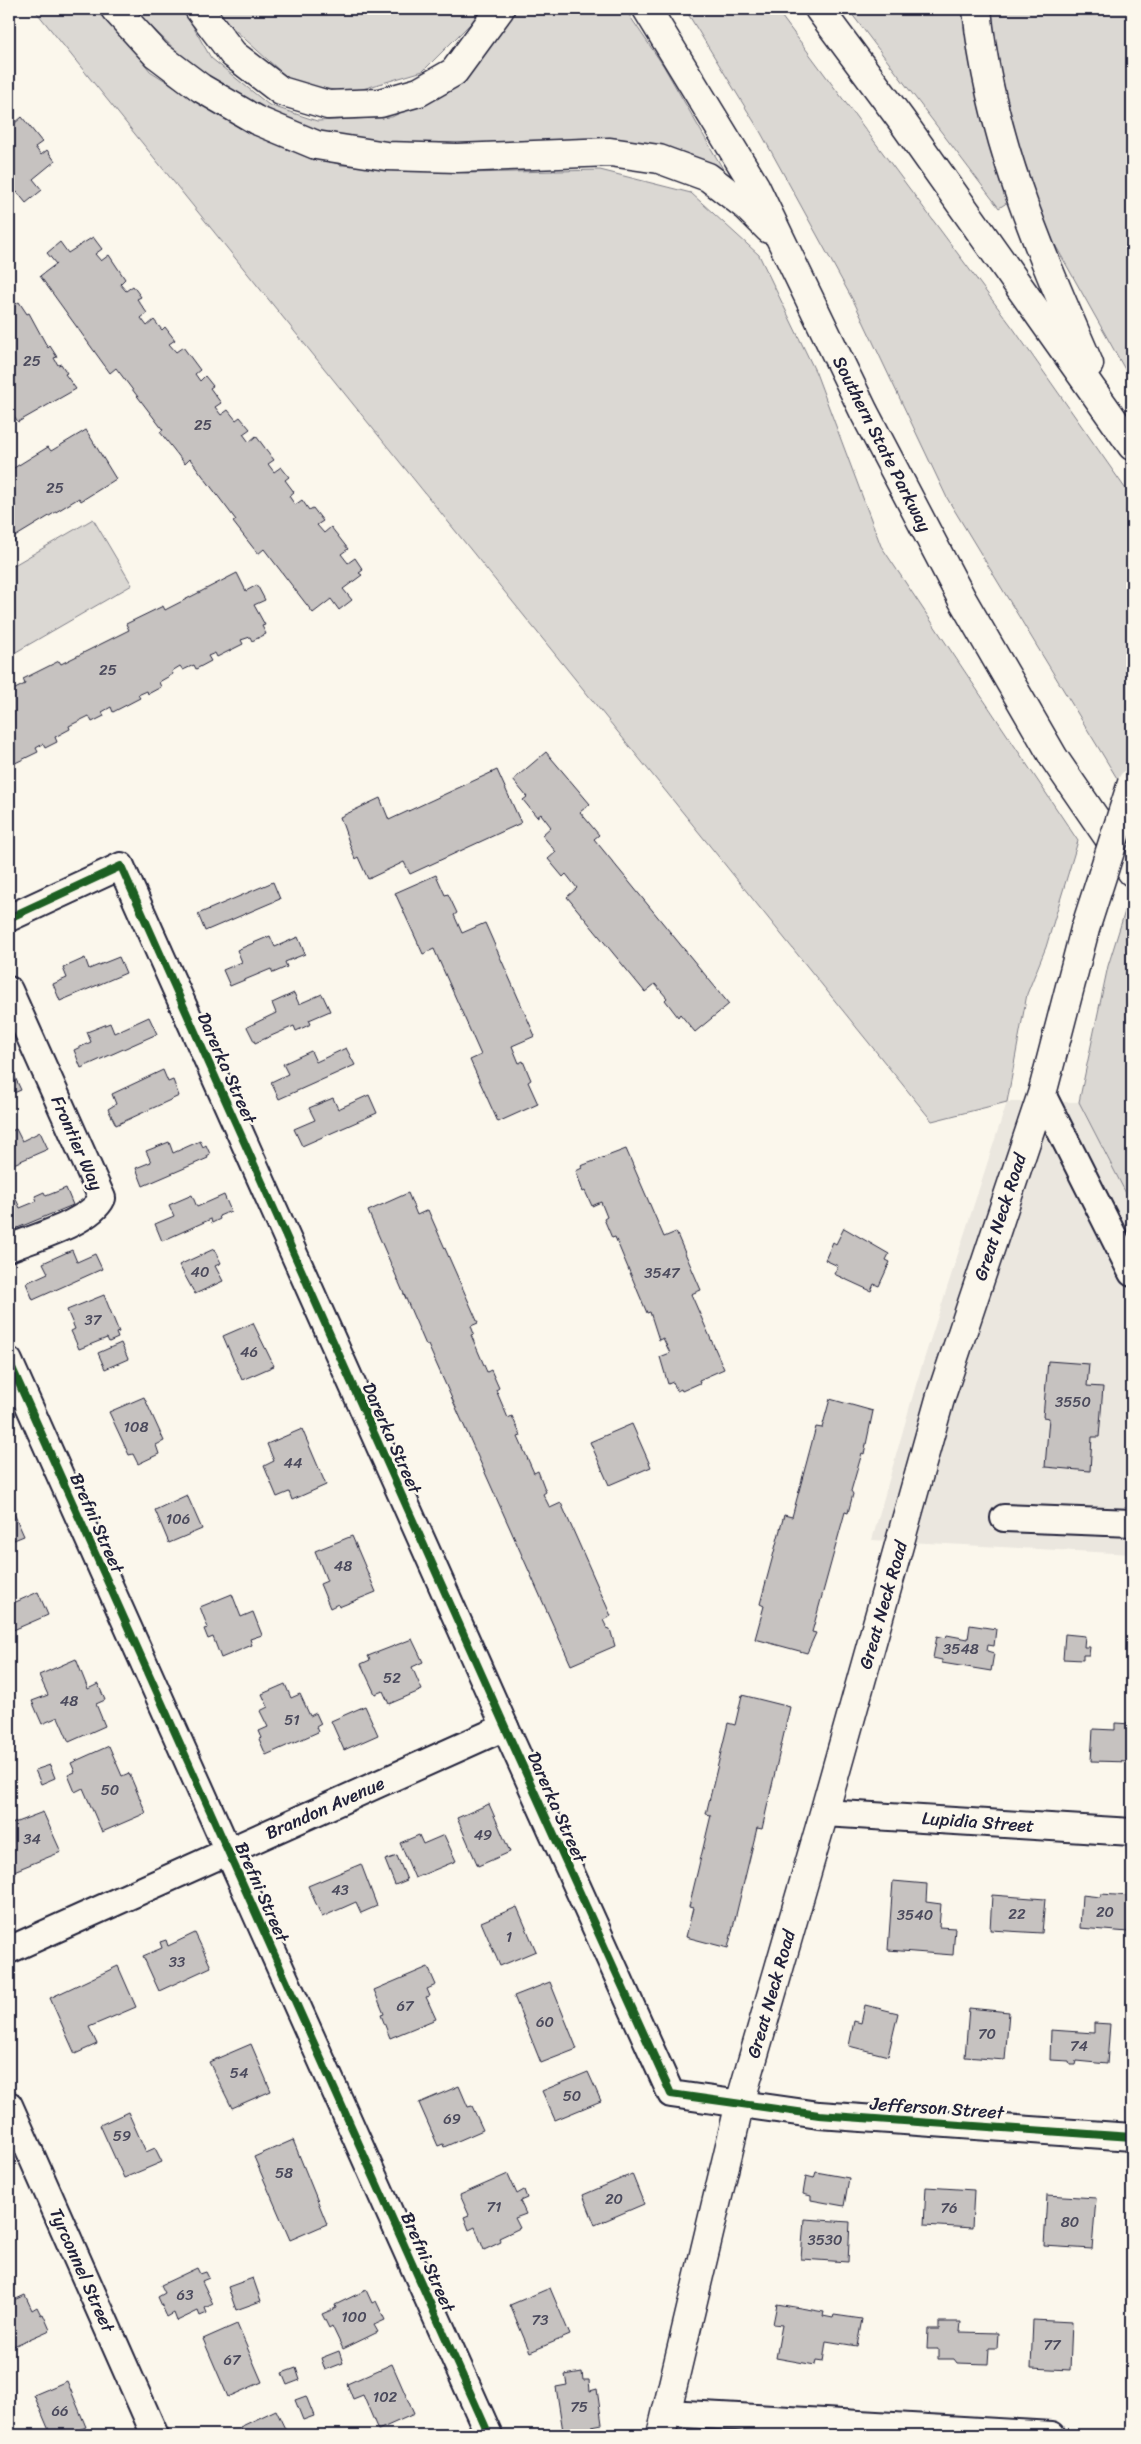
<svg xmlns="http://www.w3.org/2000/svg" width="1141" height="2444" font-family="Sriracha,sans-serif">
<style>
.built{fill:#ebe7df}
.green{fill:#dbd8d3;stroke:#7e7d87}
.building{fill:#c6c2c0;stroke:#22223b}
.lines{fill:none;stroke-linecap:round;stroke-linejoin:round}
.street-casing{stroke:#22223b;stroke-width:30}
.secondary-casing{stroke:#22223b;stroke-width:31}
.highway-casing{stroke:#22223b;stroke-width:31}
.street{stroke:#fbf7ec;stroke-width:26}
.secondary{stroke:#fbf7ec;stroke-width:28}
.highway{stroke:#fbf7ec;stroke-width:28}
.secondary-bridge-casing{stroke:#22223b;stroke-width:31;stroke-linecap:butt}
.secondary-bridge{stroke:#fbf7ec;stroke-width:28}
.cycleway-casing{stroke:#fbf7ec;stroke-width:11}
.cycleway{stroke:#1b5e20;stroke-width:8}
.labels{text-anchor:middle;stroke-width:5;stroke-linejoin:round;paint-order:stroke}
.number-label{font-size:15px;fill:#4b4a5c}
.street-label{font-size:18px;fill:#22223b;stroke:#fbf7ec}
</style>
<rect width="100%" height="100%" fill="#fbf7ec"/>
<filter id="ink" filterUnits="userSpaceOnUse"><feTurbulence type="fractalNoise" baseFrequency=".02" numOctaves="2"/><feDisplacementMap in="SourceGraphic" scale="10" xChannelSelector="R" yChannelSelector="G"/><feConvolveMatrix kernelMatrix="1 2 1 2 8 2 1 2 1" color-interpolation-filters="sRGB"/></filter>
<g filter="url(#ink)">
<polygon class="built" points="1007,1102 1079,1102 1132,1205 1132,1554 872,1540 917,1381"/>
<g class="green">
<polygon points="34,9 103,9 150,71 248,133 341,165 468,173 600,170 691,193 759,255 816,373 881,546 1078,841 1046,947 1027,994 1007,1102 932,1121"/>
<polygon points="133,9 183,9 211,58 269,105 317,121 392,117 461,81 511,9 625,9 663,65 731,183 666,151 443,150 333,135 270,114 191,65"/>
<polygon points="219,9 478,9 476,18 423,71 349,93 292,82 223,19"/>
<polygon points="685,9 776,9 1013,328 1132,498 1132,803 947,498 855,304 761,133"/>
<polygon points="848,9 964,9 982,117 1008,202 999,208"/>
<polygon points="991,9 1132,9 1132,382 1030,200 996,78"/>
<polygon points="93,519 132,585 9,656 9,568"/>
<polygon points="1126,908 1132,917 1132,1205 1079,1102 1108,966"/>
</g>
<g class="building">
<polygon points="9,104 16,113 11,117 15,123 22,117 42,142 35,147 41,155 47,150 55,161 33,179 42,190 26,203 17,192 9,199"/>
<polygon points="93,237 102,249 95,254 101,261 109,255 125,279 120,284 126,291 133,286 141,297 137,299 147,313 141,318 147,326 154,320 162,330 165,327 175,340 169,344 176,352 183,347 200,370 195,374 200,381 205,376 213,386 210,388 221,403 215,407 221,415 228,410 236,420 240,417 250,429 243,434 249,442 256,436 274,460 268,464 274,472 281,467 289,477 285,480 294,492 289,496 295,505 302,500 309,510 313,508 323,521 317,525 324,533 331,527 348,549 341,554 348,563 355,558 363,570 359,573 362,575 343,589 352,600 339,610 331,599 313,613 264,549 258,554 233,522 236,520 190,459 185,464 160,432 163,430 116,368 110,373 40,276 56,264 47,253 60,242 68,253"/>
<polygon points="19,302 27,314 29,313 48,348 50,346 57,357 54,358 58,365 61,364 67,373 65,374 76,389 18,422 9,408 13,406 11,402 9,403 9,308"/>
<polygon points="86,430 116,479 81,501 79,498 13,538 15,541 9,545 9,471 48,447 51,451"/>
<polygon points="237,573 246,591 257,585 265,600 254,605 265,625 262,626 266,634 252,641 250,637 241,640 243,644 217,657 215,653 208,656 211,661 196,669 194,665 183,670 180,666 172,671 173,674 159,682 161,687 148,694 147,691 138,695 140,698 113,712 111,707 102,712 104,716 92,722 89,716 69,726 70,729 55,737 57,742 45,748 43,744 36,748 38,752 9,766 9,692 25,684 23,679 59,661 61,664 129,630 126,624 163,606 165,610"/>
<polygon points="546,752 590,804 580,812 599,835 594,839 729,1004 695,1032 680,1014 678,1017 665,1000 667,998 655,984 645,992 567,897 577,888 566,874 563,877 548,859 556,852 542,835 551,827 541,814 537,817 523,800 527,797 513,780"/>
<polygon points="497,770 521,823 410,874 404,862 368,879 358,857 355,859 340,817 380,798 389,820"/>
<polygon points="436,875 445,895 448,894 457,913 454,915 462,933 485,923 535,1036 512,1046 519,1063 523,1061 531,1080 528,1082 538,1104 498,1122 470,1060 481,1055 434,949 423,954 395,893"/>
<polygon points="273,882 280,899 205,931 198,914"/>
<polygon points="270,936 275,947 298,937 305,954 285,962 287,967 273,973 271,969 230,986 223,970 242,962 237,950"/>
<polygon points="119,957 126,973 60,1001 53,984 67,978 63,968 85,958 89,969"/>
<polygon points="294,993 299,1004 322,994 330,1011 309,1020 311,1024 296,1031 294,1026 255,1043 247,1027 276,1013 272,1003"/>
<polygon points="149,1017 157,1034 81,1068 74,1050 91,1042 87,1032 110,1023 114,1033"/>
<polygon points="346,1048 355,1065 279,1099 271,1082 288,1074 283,1064 311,1051 316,1062"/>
<polygon points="163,1070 168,1082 173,1080 179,1096 116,1125 108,1109 116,1104 112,1094"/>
<polygon points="13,1073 21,1090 9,1095 9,1075"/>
<polygon points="369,1095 377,1113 302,1146 294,1129 315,1120 309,1108 333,1098 338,1109"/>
<polygon points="16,1129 22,1141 40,1132 48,1149 9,1166 9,1132"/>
<polygon points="200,1141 203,1147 206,1145 210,1154 207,1156 208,1158 143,1186 136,1168 151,1162 146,1151 169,1142 173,1153"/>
<polygon points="626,1149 664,1237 676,1232 701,1290 691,1294 724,1369 699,1380 700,1383 682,1391 681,1389 677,1391 673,1382 668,1384 660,1357 670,1353 663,1338 659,1340 650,1312 647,1313 615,1237 612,1238 604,1219 607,1217 601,1202 592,1206 585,1191 583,1192 576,1171 582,1168 581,1166"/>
<polygon points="66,1188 73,1205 15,1229 17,1234 9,1237 9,1200 15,1197 20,1208 37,1201 35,1196 44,1192 46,1196"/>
<polygon points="408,1193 417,1215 428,1210 478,1323 471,1326 474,1334 471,1335 487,1372 491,1370 499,1388 496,1390 508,1418 512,1416 521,1436 518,1437 534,1473 538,1471 546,1492 543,1494 550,1508 561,1503 611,1616 603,1620 607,1628 610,1629 615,1646 571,1665 428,1345 426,1345 368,1211"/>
<polygon points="192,1195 197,1207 224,1195 231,1211 219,1216 220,1219 212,1223 211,1219 162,1241 155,1224 174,1216 169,1205"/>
<polygon points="844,1228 889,1254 886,1260 890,1262 879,1286 874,1284 871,1291 834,1274 838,1266 825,1260 833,1242 836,1244"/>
<polygon points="214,1249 221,1263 215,1266 223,1281 195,1294 179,1265"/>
<polygon points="72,1250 77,1262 95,1254 102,1269 33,1300 26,1283 48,1273 43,1263"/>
<polygon points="104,1295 119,1332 116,1333 118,1338 109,1342 107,1338 79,1349 71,1331 75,1329 67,1310"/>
<polygon points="253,1323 274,1366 242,1380 223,1336"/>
<polygon points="121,1343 128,1359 105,1369 98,1353"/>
<polygon points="1048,1361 1089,1364 1087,1386 1103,1387 1099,1437 1092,1437 1090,1471 1045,1467 1049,1418 1043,1417"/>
<polygon points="144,1397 164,1441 156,1445 159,1454 138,1464 133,1454 129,1455 109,1412"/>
<polygon points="830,1399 873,1411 864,1454 862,1453 851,1491 853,1494 848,1513 845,1512 812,1632 816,1633 807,1653 755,1639 764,1606 760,1604 784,1515 792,1517 816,1427 822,1428"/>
<polygon points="632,1424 651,1467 609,1485 590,1442"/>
<polygon points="302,1429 326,1485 292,1500 289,1492 277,1497 264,1466 274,1461 267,1444"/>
<polygon points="187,1495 202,1529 169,1543 155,1510"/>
<polygon points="12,1509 24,1536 9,1542 9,1510"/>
<polygon points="352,1536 376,1592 339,1607 338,1604 330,1608 320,1584 327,1581 315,1551"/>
<polygon points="38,1592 48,1615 11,1631 9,1625 9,1605"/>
<polygon points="232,1594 241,1617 253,1612 262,1635 250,1639 252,1645 221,1658 213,1637 208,1639 204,1629 208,1628 200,1607"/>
<polygon points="970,1625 996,1629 994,1646 988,1645 987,1651 994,1653 991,1671 942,1663 942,1660 933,1658 937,1636 946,1638 947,1635 968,1639"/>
<polygon points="1065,1634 1085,1636 1084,1647 1090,1647 1089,1655 1083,1655 1083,1660 1063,1659"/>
<polygon points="412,1639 423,1662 412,1667 422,1690 389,1704 383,1691 375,1694 361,1664 370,1660 368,1656"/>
<polygon points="76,1659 88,1689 98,1684 105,1700 96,1704 105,1726 69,1742 58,1717 42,1724 32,1701 48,1695 39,1675"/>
<polygon points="285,1684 291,1698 300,1694 310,1716 316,1713 321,1724 316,1727 318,1732 266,1755 259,1739 262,1738 259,1731 268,1727 260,1711 268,1707 262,1694"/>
<polygon points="742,1695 790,1707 762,1829 757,1828 728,1948 686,1937 693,1908 689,1907 711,1815 706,1814 728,1723 735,1725"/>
<polygon points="365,1706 378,1735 344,1750 331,1721"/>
<polygon points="1115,1723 1132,1724 1132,1762 1091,1761 1093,1729 1115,1730"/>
<polygon points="109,1746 122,1776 129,1773 146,1813 102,1832 83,1788 75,1792 68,1775 75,1772 71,1763"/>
<polygon points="50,1765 55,1778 41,1784 35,1770"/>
<polygon points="489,1804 510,1852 478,1866 457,1818"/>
<polygon points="43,1812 61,1852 14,1871 16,1874 9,1876 9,1825"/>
<polygon points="419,1835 423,1844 444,1835 456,1861 415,1878 400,1843"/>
<polygon points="397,1856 407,1880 395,1885 385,1860"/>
<polygon points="361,1864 377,1906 361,1913 356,1902 322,1917 308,1886"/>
<polygon points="893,1881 927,1884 926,1902 941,1904 939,1927 955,1928 953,1955 888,1950"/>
<polygon points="1101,1894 1130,1896 1128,1932 1080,1928 1082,1895 1100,1897"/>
<polygon points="992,1895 1045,1899 1042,1933 990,1930"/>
<polygon points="517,1907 536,1951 500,1966 481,1922"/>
<polygon points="195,1933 211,1967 159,1991 143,1956 162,1948 160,1942 166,1940 168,1946"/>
<polygon points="118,1966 136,2007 89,2027 97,2044 75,2054 50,1998"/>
<polygon points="428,1967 436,1985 427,1989 430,1996 426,1997 436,2019 390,2038 381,2015 384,2014 374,1990"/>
<polygon points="550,1982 577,2049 541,2063 514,1996"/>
<polygon points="865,2005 898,2013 888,2056 849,2046 854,2021 861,2023"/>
<polygon points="969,2008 1009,2012 1005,2060 965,2057"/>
<polygon points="1094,2023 1110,2024 1107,2064 1076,2061 1075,2065 1070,2065 1069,2061 1050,2060 1051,2030 1094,2033"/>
<polygon points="251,2044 271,2091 232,2108 209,2062"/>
<polygon points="588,2072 601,2101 555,2120 542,2091"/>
<polygon points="459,2086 468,2107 472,2106 483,2130 444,2147 443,2144 438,2146 419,2103"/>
<polygon points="128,2112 146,2152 155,2148 162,2162 124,2178 100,2125"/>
<polygon points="293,2140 327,2224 290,2240 254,2157"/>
<polygon points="816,2172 849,2178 844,2206 811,2200 811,2196 803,2194 806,2176 814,2178"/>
<polygon points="508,2174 517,2194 524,2190 527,2198 520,2201 526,2214 515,2218 520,2228 499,2238 501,2242 484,2250 475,2227 469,2230 464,2217 469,2215 460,2195"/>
<polygon points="632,2174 644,2204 595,2225 583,2195"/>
<polygon points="926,2187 974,2190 972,2228 924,2225"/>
<polygon points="1047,2195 1096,2198 1092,2249 1044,2246"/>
<polygon points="804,2219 850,2222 848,2262 801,2259"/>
<polygon points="197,2268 200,2274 206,2272 209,2278 202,2281 213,2304 205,2308 207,2313 200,2316 198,2311 177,2321 174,2313 167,2317 158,2297 165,2293 161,2285"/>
<polygon points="253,2278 261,2301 236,2310 228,2287"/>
<polygon points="550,2288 570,2335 530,2352 510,2305"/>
<polygon points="366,2290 372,2303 376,2301 385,2320 374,2325 378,2332 343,2349 332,2326 329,2328 322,2314 336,2308 335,2305"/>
<polygon points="11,2295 14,2300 25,2295 32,2310 37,2307 41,2315 43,2314 50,2330 9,2348 9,2296"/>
<polygon points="777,2304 824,2312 823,2316 833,2318 834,2315 862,2319 857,2346 826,2341 823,2362 816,2361 815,2365 776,2358 782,2325 773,2324"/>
<polygon points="1033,2320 1072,2322 1070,2370 1031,2368"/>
<polygon points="939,2322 961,2322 960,2332 998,2333 997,2348 989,2348 988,2364 957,2363 954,2359 938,2359 938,2349 927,2349 928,2329 939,2329"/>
<polygon points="237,2324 262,2382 228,2397 203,2339"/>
<polygon points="339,2351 343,2363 325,2370 321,2358"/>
<polygon points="392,2364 414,2414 378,2430 363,2395 353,2399 347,2384"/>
<polygon points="296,2368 300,2380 287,2385 282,2373"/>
<polygon points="582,2372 583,2380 589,2380 590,2391 597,2389 602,2424 592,2426 593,2431 571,2434 571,2429 563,2431 556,2387 567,2385 565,2375"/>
<polygon points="67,2381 86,2427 66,2435 51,2435 34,2395"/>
<polygon points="306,2396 314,2416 303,2420 295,2400"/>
<polygon points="276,2410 288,2435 244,2435 240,2427"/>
</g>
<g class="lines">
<defs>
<g id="street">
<polyline points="9,918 121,866 505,1727 671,2094 819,2115 1132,2137"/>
<path d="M9,990L102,1198C91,1222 33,1238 9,1248"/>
<polyline points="1042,1094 1132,1273"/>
<polyline points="9,1361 489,2435"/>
<polyline points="1004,1518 1132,1523"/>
<polyline points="824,1813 1132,1832"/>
<polyline points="9,1950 505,1727"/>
<polyline points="9,2105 155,2435"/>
<polyline points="667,2413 1052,2435"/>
</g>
<polyline id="secondary" points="661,2435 740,2103 824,1813 940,1399 1042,1094 1085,929"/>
<g id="highway">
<polyline points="115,9 156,54 201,88 256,120 316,145 386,156 457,158 610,152 659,159 708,177 747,207 769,229"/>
<polyline points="199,9 233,54 281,91 328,105 380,103 419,92 454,72 500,9"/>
<polyline points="647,9 755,186 864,412 962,599 1054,758 1132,872"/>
<polyline points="819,9 902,121 1132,446"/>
<path d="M977,9C989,136 1039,249 1089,364"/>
</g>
</defs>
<use href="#street" class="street-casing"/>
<use href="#secondary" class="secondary-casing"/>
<use href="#highway" class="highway-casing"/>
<use href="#street" class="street"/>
<use href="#secondary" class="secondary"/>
<use href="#highway" class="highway"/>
<defs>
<polyline id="secondary-bridge" points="1085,929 1132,783"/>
</defs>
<use href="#secondary-bridge" class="secondary-bridge-casing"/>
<use href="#secondary-bridge" class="secondary-bridge"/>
<defs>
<g id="cycleway">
<polyline points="9,918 121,866 505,1727 671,2094 819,2115 1132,2137"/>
<polyline points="9,1361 489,2435"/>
</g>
</defs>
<use href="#cycleway" class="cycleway-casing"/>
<use href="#cycleway" class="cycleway"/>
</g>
</g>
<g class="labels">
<g class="number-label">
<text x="32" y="366">25</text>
<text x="203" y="430">25</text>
<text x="55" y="493">25</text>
<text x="108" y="675">25</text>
<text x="200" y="1277">40</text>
<text x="662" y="1278">3547</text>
<text x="93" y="1325">37</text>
<text x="249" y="1357">46</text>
<text x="1073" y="1407">3550</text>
<text x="136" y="1432">108</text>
<text x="293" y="1468">44</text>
<text x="178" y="1524">106</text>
<text x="343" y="1571">48</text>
<text x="961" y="1654">3548</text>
<text x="392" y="1683">52</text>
<text x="69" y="1706">48</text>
<text x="292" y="1725">51</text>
<text x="110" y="1795">50</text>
<text x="483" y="1840">49</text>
<text x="32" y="1844">34</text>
<text x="340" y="1895">43</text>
<text x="1105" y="1917">20</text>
<text x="1017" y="1919">22</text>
<text x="915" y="1920">3540</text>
<text x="509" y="1942">1</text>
<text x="177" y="1967">33</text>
<text x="405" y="2011">67</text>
<text x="545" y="2027">60</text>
<text x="987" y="2039">70</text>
<text x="1079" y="2051">74</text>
<text x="239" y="2078">54</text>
<text x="572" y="2101">50</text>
<text x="452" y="2124">69</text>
<text x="122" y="2141">59</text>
<text x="284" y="2178">58</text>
<text x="614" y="2204">20</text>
<text x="494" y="2212">71</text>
<text x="949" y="2213">76</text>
<text x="1070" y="2227">80</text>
<text x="825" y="2245">3530</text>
<text x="185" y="2300">63</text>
<text x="354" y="2322">100</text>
<text x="540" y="2325">73</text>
<text x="1052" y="2350">77</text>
<text x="232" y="2365">67</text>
<text x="385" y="2402">102</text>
<text x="579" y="2412">75</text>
<text x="60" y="2416">66</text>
</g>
<g class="street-label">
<text transform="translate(882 444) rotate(63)" y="6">Southern State Parkway</text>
<text transform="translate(227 1068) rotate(66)" y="6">Darerka Street</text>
<text transform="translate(77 1143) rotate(66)" y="6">Frontier Way</text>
<text transform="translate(1000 1217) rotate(-72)" y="6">Great Neck Road</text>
<text transform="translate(392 1438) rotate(66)" y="6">Darerka Street</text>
<text transform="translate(97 1523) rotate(66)" y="6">Brefni Street</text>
<text transform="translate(883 1605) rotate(-74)" y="6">Great Neck Road</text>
<text transform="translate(557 1807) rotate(66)" y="6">Darerka Street</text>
<text transform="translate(325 1808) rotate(-24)" y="6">Brandon Avenue</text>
<text transform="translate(978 1822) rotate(4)" y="6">Lupidia Street</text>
<text transform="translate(262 1892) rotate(66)" y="6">Brefni Street</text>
<text transform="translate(771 1994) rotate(-74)" y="6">Great Neck Road</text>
<text transform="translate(937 2108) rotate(4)" y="6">Jefferson Street</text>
<text transform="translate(428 2262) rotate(66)" y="6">Brefni Street</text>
<text transform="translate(82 2270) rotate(66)" y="6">Tyrconnel Street</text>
</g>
</g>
<rect width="1141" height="2444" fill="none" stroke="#fbf7ec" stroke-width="30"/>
<rect x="15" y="15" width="1111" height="2414" fill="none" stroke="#22223b" stroke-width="2" filter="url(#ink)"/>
</svg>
